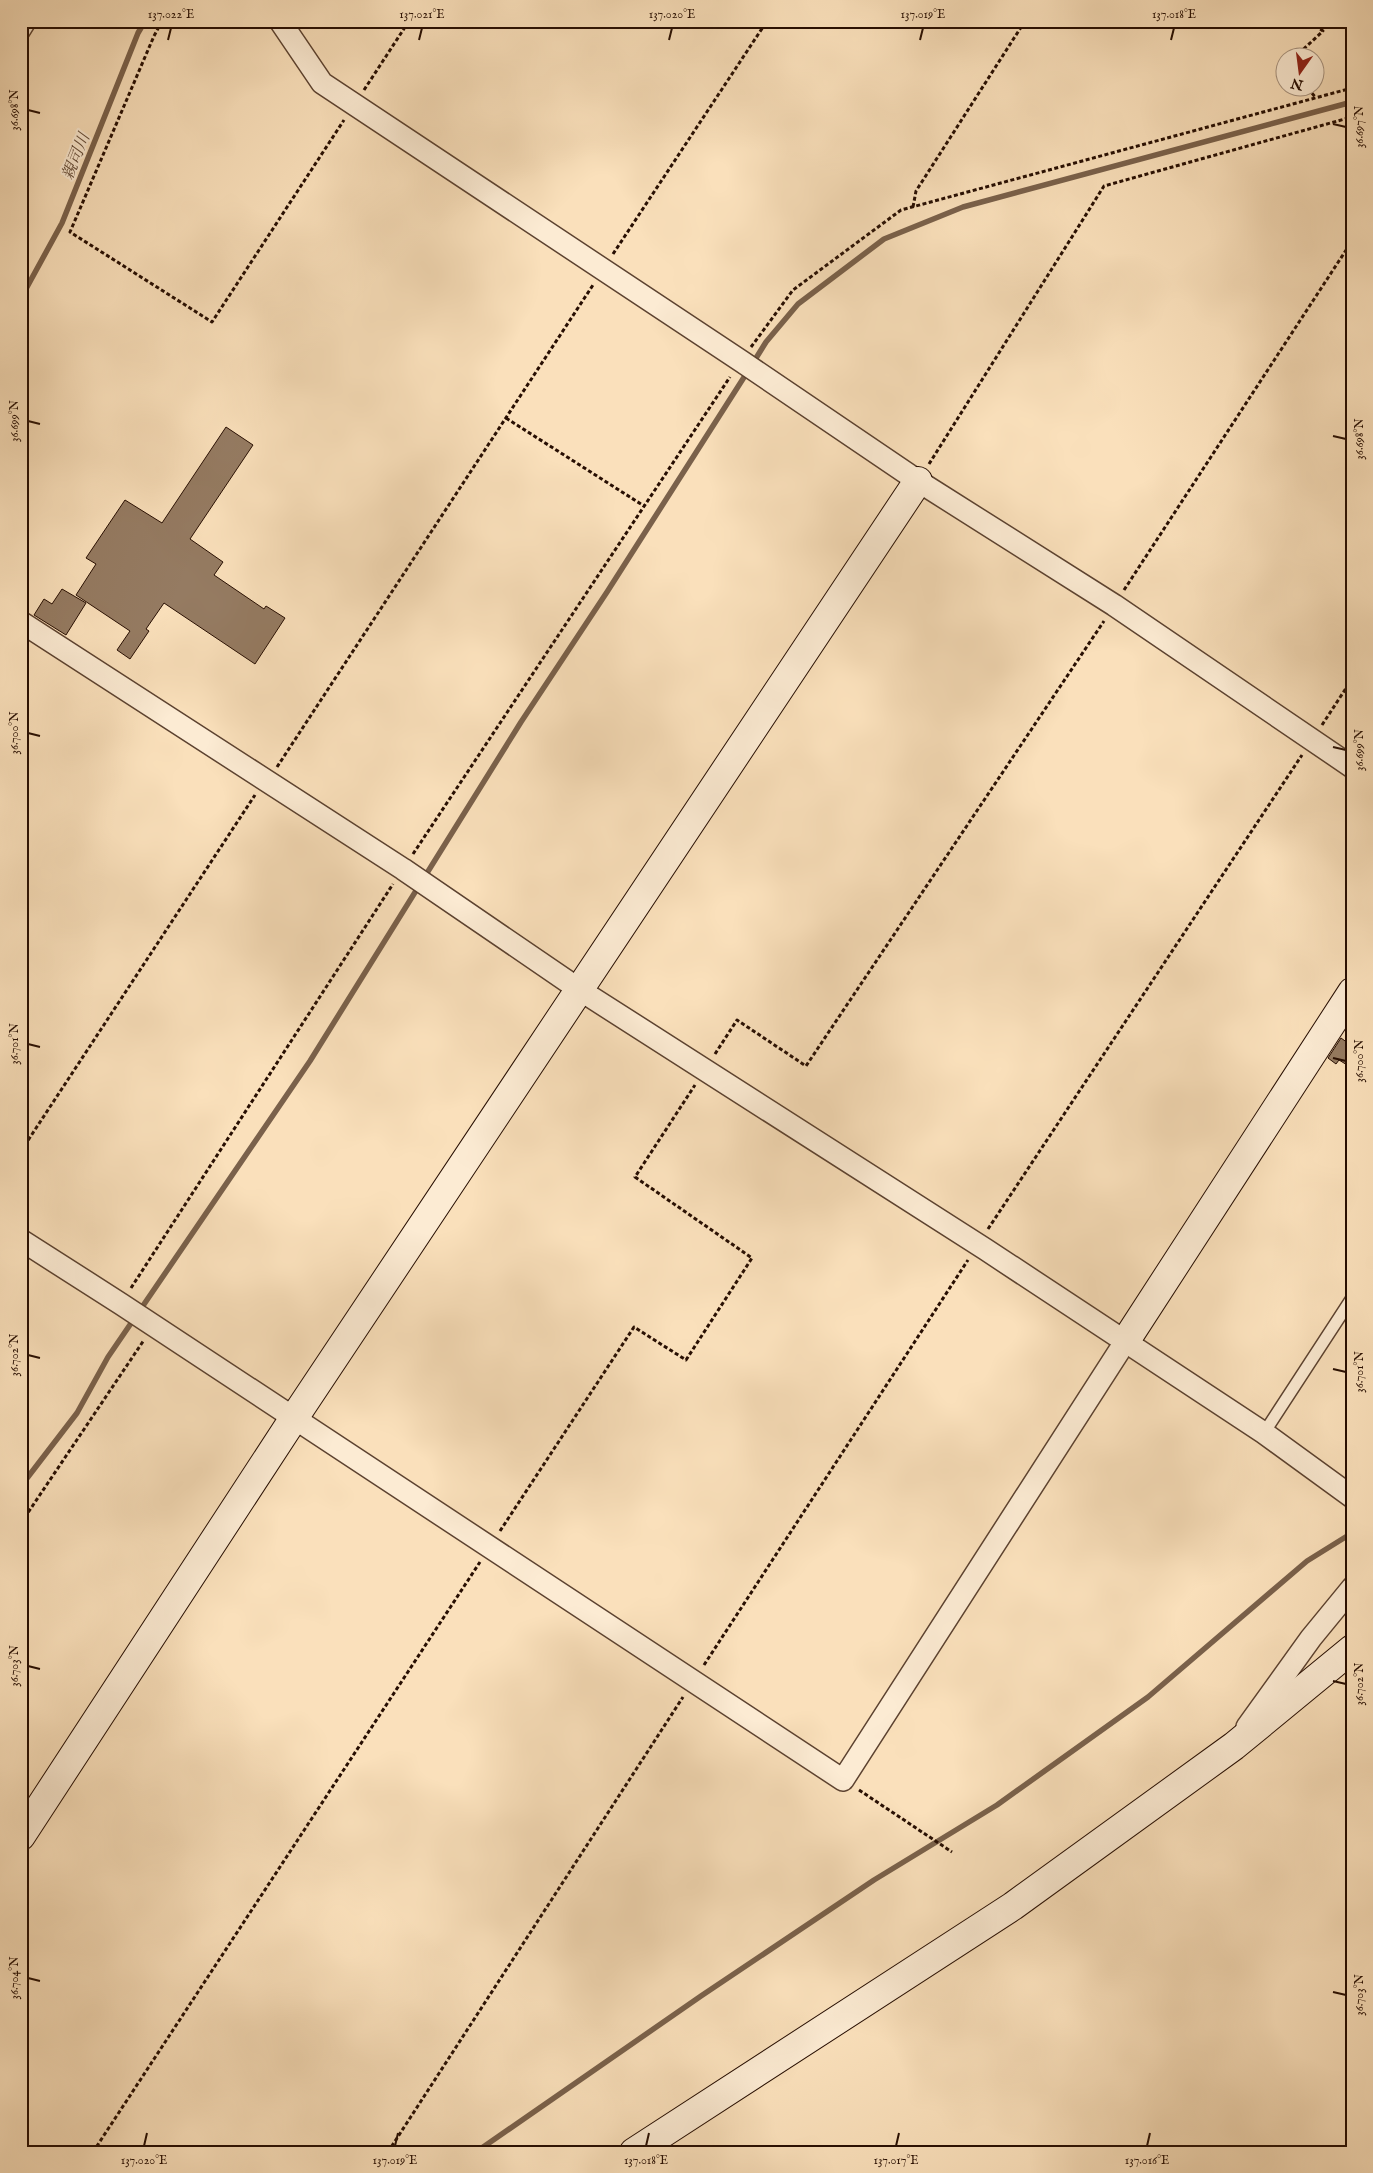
<svg xmlns="http://www.w3.org/2000/svg" width="1373" height="2173" font-family="'IM FELL English','Noto Serif JP',serif">
<style>
.lines{fill:none;stroke-linecap:round;stroke-linejoin:round}
.stream{stroke:#7a614b;stroke-width:5.5}
.building{fill:#957b62;stroke:#270e02}
.lane-casing{stroke:#5c4230;stroke-width:14}
.street-casing{stroke:#5c4230;stroke-width:24}
.secondary-casing{stroke:#270e02;stroke-width:30}
.path{stroke:#270e02;stroke-width:3;stroke-dasharray:4 2.5;stroke-linecap:butt}
.lane{stroke:#fcebd3;stroke-width:11}
.street{stroke:#fcebd3;stroke-width:21}
.secondary{stroke:#fcebd3;stroke-width:28}
.ticks{fill:none;stroke:#270e02;stroke-width:2}
.labels{text-anchor:middle;stroke-width:4;stroke-linejoin:round;paint-order:stroke}
.water-label{font-size:16px;font-style:italic;fill:#664d39;stroke:#fcebd3}
.neatline{fill:none;stroke:#270e02;stroke-width:2}
.ticks-label{font-size:12px;text-anchor:middle;fill:#270e02}
</style>
<rect width="100%" height="100%" fill="#fae0bb"/>
<filter id="stains"><feTurbulence type="fractalNoise" baseFrequency=".004" numOctaves="4"/><feColorMatrix values="0 0 0 0 .2 0 0 0 0 .09 0 0 0 0 .02 0 0 0 .5 -.17"/></filter>
<radialGradient id="worn" r=".72"><stop offset=".6" stop-color="#630" stop-opacity="0"/><stop offset="1" stop-color="#630" stop-opacity=".3"/></radialGradient>
<g class="lines">
<g class="stream">
<polyline points="21,298 62,223 138,33 145,21"/>
<polyline points="753,363 766,342 798,304 884,239 963,207 1352,102"/>
<polyline points="21,1486 77,1413 108,1357 310,1061 521,722 607,592 748,371"/>
<polyline points="476,2152 701,1996 874,1880 997,1805 1148,1697 1307,1561 1352,1533"/>
</g>
</g>
<g class="building">
<polygon points="226,427 253,445 190,539 223,562 214,575 264,609 266,606 285,618 255,664 164,603 146,629 149,631 130,659 117,650 130,631 76,595 96,564 86,558 125,500 162,523"/>
<polygon points="62,589 86,603 66,635 34,615 44,599 52,604"/>
<polygon points="1341,1038 1352,1046 1352,1068 1339,1060 1336,1064 1328,1058"/>
</g>
<g class="lines">
<defs>
<g id="lane">
<polyline points="21,37 31,21"/>
<polyline points="1264,1433 1352,1298"/>
</g>
<g id="street">
<polyline points="280,21 322,83 741,361 918,481 1114,605 1352,767"/>
<polyline points="21,622 403,869 580,990 985,1249 1264,1433 1352,1497"/>
<polyline points="21,1240 121,1304 843,1780 1125,1342"/>
<polyline points="1247,1727 1311,1638 1352,1588"/>
</g>
<g id="secondary">
<polyline points="1125,1342 1352,992"/>
<polyline points="21,1836 294,1418 918,481"/>
<polyline points="634,2152 1013,1906 1234,1746 1352,1649"/>
</g>
</defs>
<use href="#lane" class="lane-casing"/>
<use href="#street" class="street-casing"/>
<use href="#secondary" class="secondary-casing"/>
<g class="path">
<polyline points="162,21 154,36 70,232 212,322 344,120"/>
<polyline points="1294,58 1323,31 1308,21"/>
<polyline points="1308,88 1315,97"/>
<polyline points="364,90 409,21"/>
<polyline points="913,207 916,191 1025,21"/>
<polyline points="613,254 767,21"/>
<polyline points="751,347 793,290 901,210 1352,88"/>
<polyline points="506,418 644,506"/>
<polyline points="929,464 1104,186 1352,117"/>
<polyline points="1124,590 1352,241"/>
<polyline points="1322,725 1352,679"/>
<polyline points="277,767 593,285"/>
<polyline points="413,854 730,377"/>
<polyline points="715,1054 737,1020 806,1066 1104,621"/>
<polyline points="21,1151 255,795"/>
<polyline points="988,1229 1302,755"/>
<polyline points="131,1288 393,884"/>
<polyline points="21,1523 144,1340"/>
<polyline points="500,1531 634,1327 686,1360 752,1258 635,1177 695,1085"/>
<polyline points="704,1665 968,1260"/>
<polyline points="859,1790 952,1852"/>
<polyline points="93,2152 480,1562"/>
<polyline points="388,2152 683,1697"/>
</g>
<use href="#lane" class="lane"/>
<use href="#street" class="street"/>
<use href="#secondary" class="secondary"/>
</g>
<path class="ticks" d="M168,40L171,28M419,40L422,28M669,40L672,28M920,40L923,28M1171,40L1174,28M28,110L40,113M1333,124L1346,127M28,421L40,424M1333,436L1346,439M28,733L40,736M1333,747L1346,750M28,1044L40,1047M1333,1058L1346,1061M28,1355L40,1358M1333,1369L1346,1372M28,1666L40,1669M1333,1681L1346,1684M28,1978L40,1981M1333,1992L1346,1995M144,2146L147,2133M395,2146L398,2133M646,2146L649,2133M896,2146L899,2133M1147,2146L1150,2133"/>
<g class="labels">
<g class="water-label">
<text transform="translate(75 156) rotate(-68)" y="6">親司川</text>
</g>
</g>
<rect width="1373" height="2173" fill="none" stroke="#fae0bb" stroke-width="55"/>
<g transform="translate(1300 72) rotate(194)"><circle r="24" fill="#fcebd3" stroke="#a7937f"/>
<path d="M0-4L9 19L0 12L-9 19Z" fill="#8f2418"/>
<text y="-8" font-size="14" font-weight="bold" text-anchor="middle" fill="#270e02">N</text>
</g>
<rect x="28" y="28" width="1318" height="2118" class="neatline"/>
<g class="ticks-label">
<text x="171" y="18">137.022°E</text>
<text x="422" y="18">137.021°E</text>
<text x="672" y="18">137.020°E</text>
<text x="923" y="18">137.019°E</text>
<text x="1174" y="18">137.018°E</text>
<text transform="translate(14 110) rotate(-90)" y="4">36.698°N</text>
<text transform="translate(1359 127) rotate(-90)" y="4">36.697°N</text>
<text transform="translate(14 421) rotate(-90)" y="4">36.699°N</text>
<text transform="translate(1359 439) rotate(-90)" y="4">36.698°N</text>
<text transform="translate(14 733) rotate(-90)" y="4">36.700°N</text>
<text transform="translate(1359 750) rotate(-90)" y="4">36.699°N</text>
<text transform="translate(14 1044) rotate(-90)" y="4">36.701°N</text>
<text transform="translate(1359 1061) rotate(-90)" y="4">36.700°N</text>
<text transform="translate(14 1355) rotate(-90)" y="4">36.702°N</text>
<text transform="translate(1359 1372) rotate(-90)" y="4">36.701°N</text>
<text transform="translate(14 1666) rotate(-90)" y="4">36.703°N</text>
<text transform="translate(1359 1684) rotate(-90)" y="4">36.702°N</text>
<text transform="translate(14 1978) rotate(-90)" y="4">36.704°N</text>
<text transform="translate(1359 1995) rotate(-90)" y="4">36.703°N</text>
<text x="144" y="2164">137.020°E</text>
<text x="395" y="2164">137.019°E</text>
<text x="646" y="2164">137.018°E</text>
<text x="896" y="2164">137.017°E</text>
<text x="1147" y="2164">137.016°E</text>
</g>
<rect width="100%" height="100%" filter="url(#stains)"/>
<rect width="100%" height="100%" fill="url(#worn)"/>
</svg>
